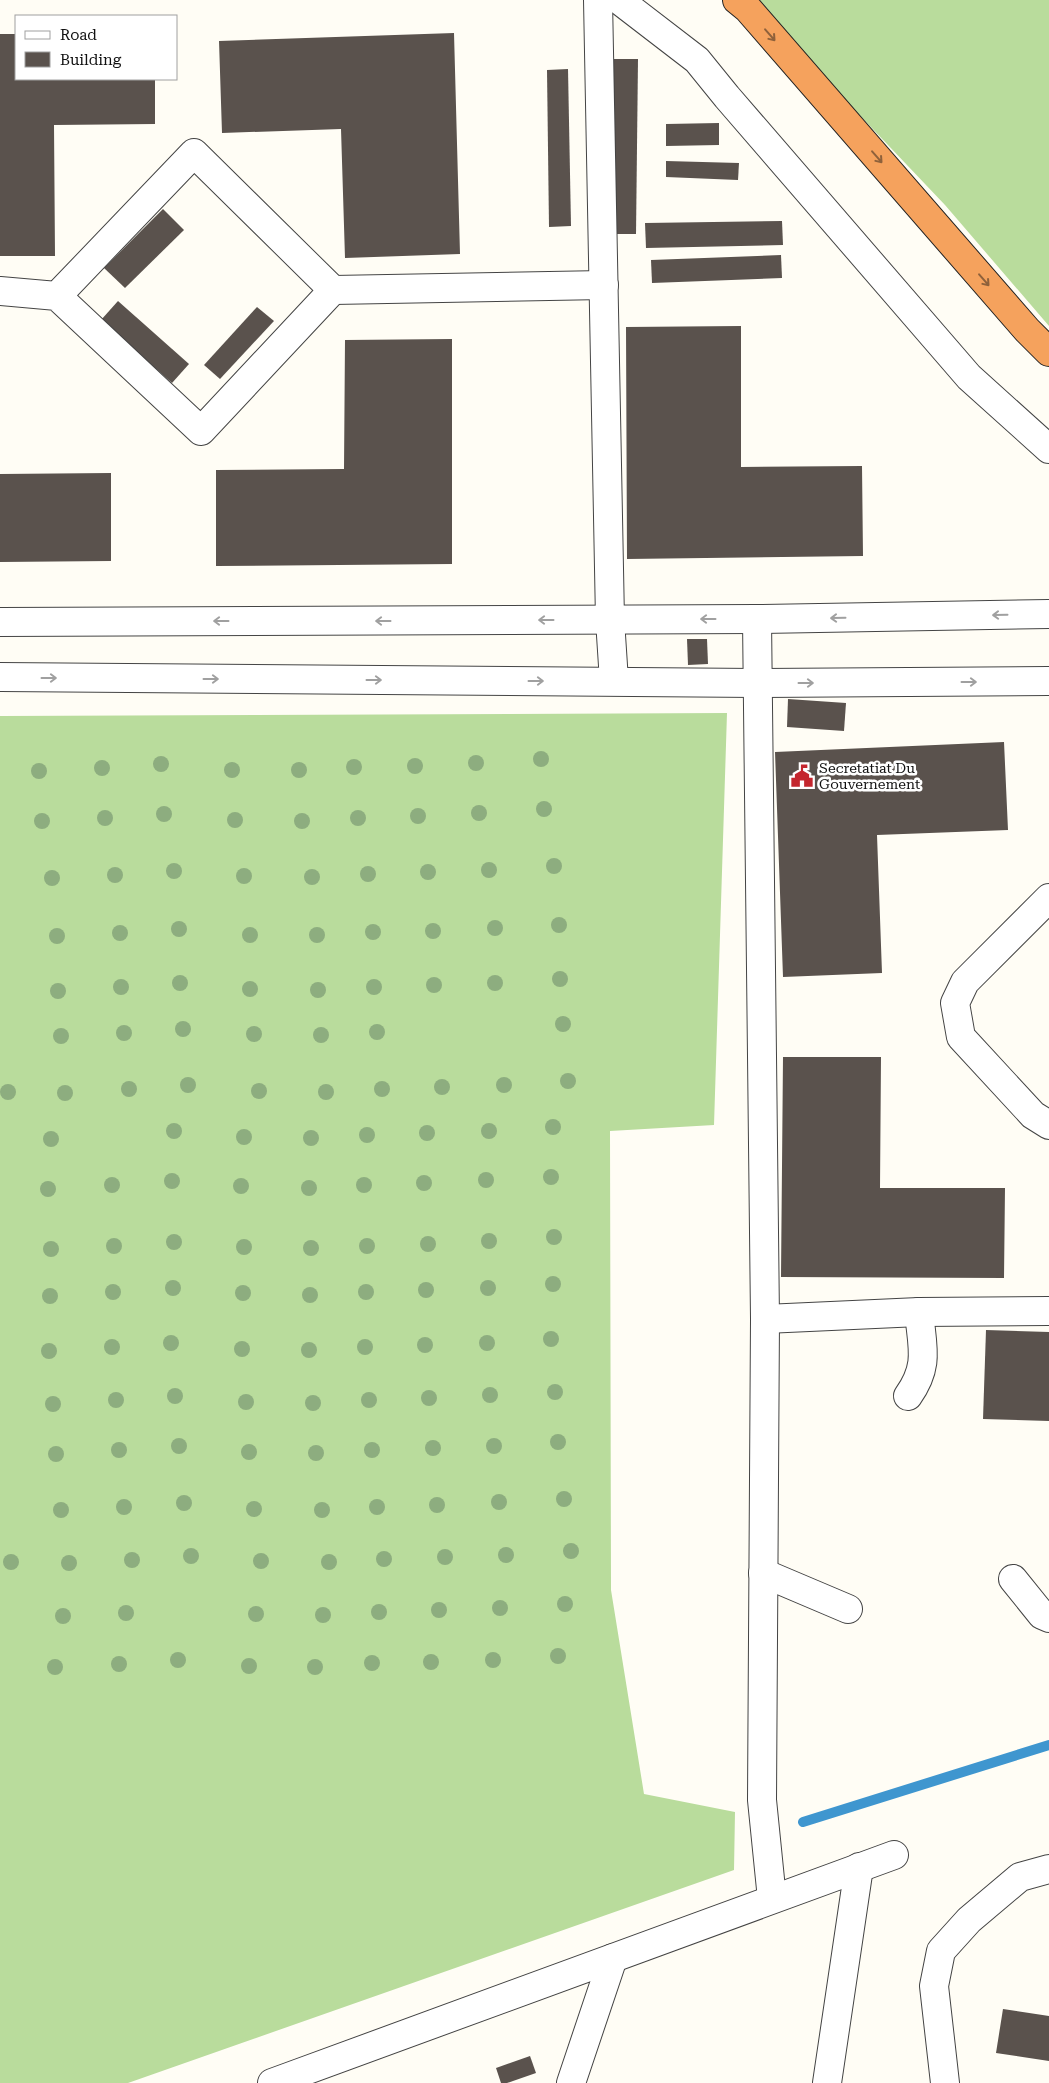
<svg xmlns="http://www.w3.org/2000/svg" width="1049" height="2083" font-family="'Roboto Serif',serif">
<style>
.forest{fill:#b9dc9c}
.lines{fill:none;stroke-linecap:round;stroke-linejoin:round}
.stream{stroke:#3f96cf;stroke-width:10}
.building{fill:#5a524d}
.minor-casing{stroke:#444;stroke-width:30}
.highway-casing{stroke:#222;stroke-width:30}
.minor{stroke:#fff;stroke-width:28}
.highway{stroke:#f5a25d;stroke-width:28}
.tree{fill:#8dad7f}
.oneway{stroke:#8e613b}
.oneway2{stroke:#a0a0a0}
.labels{text-anchor:middle;stroke-width:5;stroke-linejoin:round;paint-order:stroke}
.poi-label{font-size:14px;fill:#111;stroke:#fff;text-anchor:start}
</style>
<rect width="100%" height="100%" fill="#fffdf5"/>
<g class="forest">
<polygon points="750,0 1049,0 1049,326 945,205"/>
<polygon points="727,713 714,1125 610,1131 611,1590 644,1794 735,1812 734,1870 128,2083 0,2083 0,716"/>
</g>
<g class="lines">
<polyline class="stream" points="803,1822 1049,1745"/>
</g>
<g class="building">
<polygon points="454,33 460,254 345,258 341,129 222,133 219,41"/>
<polygon points="0,34 16,34 16,79 155,79 155,124 54,125 55,256 0,256"/>
<polygon points="611,59 638,59 636,234 609,234"/>
<polygon points="568,69 571,226 549,227 547,70"/>
<polygon points="719,123 719,145 666,146 666,124"/>
<polygon points="666,161 739,163 738,180 666,177"/>
<polygon points="163,209 184,230 125,288 104,268"/>
<polygon points="782,221 783,245 646,248 645,223"/>
<polygon points="781,255 782,278 652,283 651,260"/>
<polygon points="118,301 189,364 172,383 101,320"/>
<polygon points="257,307 274,321 220,379 204,365"/>
<polygon points="741,326 741,467 862,466 863,556 627,559 626,327"/>
<polygon points="452,339 452,564 216,566 216,470 344,469 345,340"/>
<polygon points="111,473 111,561 0,562 0,474"/>
<polygon points="687,639 707,639 708,664 688,665"/>
<polygon points="788,699 846,703 844,731 787,727"/>
<polygon points="1004,742 1008,830 877,835 882,973 783,977 775,752"/>
<polygon points="783,1057 881,1057 880,1188 1005,1188 1004,1278 781,1277"/>
<polygon points="986,1330 1049,1332 1049,1421 983,1419"/>
<polygon points="1003,2009 1049,2016 1049,2061 996,2053"/>
<polygon points="530,2056 536,2073 507,2083 501,2083 496,2068"/>
</g>
<g class="lines">
<defs>
<g id="minor">
<polyline points="598,0 610,620 614,681"/>
<polyline points="619,0 697,60 727,97 969,377 1049,449"/>
<polyline points="333,290 604,285"/>
<polyline points="0,291 57,296 201,431 333,290 194,153 57,296"/>
<polyline points="757,619 765,1319 762,1800 772,1899"/>
<polyline points="0,622 757,619 1049,614"/>
<polyline points="0,677 757,683 1049,681"/>
<polyline points="1049,898 965,982 955,1003 961,1037 1033,1115 1049,1125"/>
<polyline points="765,1319 919,1312 1049,1311"/>
<path d="M908,1396C930,1365 922,1347 919,1312"/>
<polyline points="763,1573 848,1609"/>
<polyline points="1013,1579 1042,1615 1049,1618"/>
<polyline points="272,2083 894,1855"/>
<polyline points="571,2083 613,1958"/>
<polyline points="827,2083 859,1867"/>
<polyline points="945,2083 934,1986 941,1951 969,1920 1020,1877 1049,1869"/>
</g>
<polyline id="highway" points="737,0 748,9 1027,330 1049,352"/>
</defs>
<use href="#minor" class="minor-casing"/>
<use href="#highway" class="highway-casing"/>
<use href="#minor" class="minor"/>
<use href="#highway" class="highway"/>
</g>
<g class="tree">
<circle cx="541" cy="759" r="8"/>
<circle cx="476" cy="763" r="8"/>
<circle cx="161" cy="764" r="8"/>
<circle cx="415" cy="766" r="8"/>
<circle cx="354" cy="767" r="8"/>
<circle cx="102" cy="768" r="8"/>
<circle cx="232" cy="770" r="8"/>
<circle cx="299" cy="770" r="8"/>
<circle cx="39" cy="771" r="8"/>
<circle cx="544" cy="809" r="8"/>
<circle cx="479" cy="813" r="8"/>
<circle cx="164" cy="814" r="8"/>
<circle cx="418" cy="816" r="8"/>
<circle cx="105" cy="818" r="8"/>
<circle cx="358" cy="818" r="8"/>
<circle cx="235" cy="820" r="8"/>
<circle cx="42" cy="821" r="8"/>
<circle cx="302" cy="821" r="8"/>
<circle cx="554" cy="866" r="8"/>
<circle cx="489" cy="870" r="8"/>
<circle cx="174" cy="871" r="8"/>
<circle cx="428" cy="872" r="8"/>
<circle cx="368" cy="874" r="8"/>
<circle cx="115" cy="875" r="8"/>
<circle cx="244" cy="876" r="8"/>
<circle cx="312" cy="877" r="8"/>
<circle cx="52" cy="878" r="8"/>
<circle cx="559" cy="925" r="8"/>
<circle cx="495" cy="928" r="8"/>
<circle cx="179" cy="929" r="8"/>
<circle cx="433" cy="931" r="8"/>
<circle cx="373" cy="932" r="8"/>
<circle cx="120" cy="933" r="8"/>
<circle cx="250" cy="935" r="8"/>
<circle cx="317" cy="935" r="8"/>
<circle cx="57" cy="936" r="8"/>
<circle cx="560" cy="979" r="8"/>
<circle cx="180" cy="983" r="8"/>
<circle cx="495" cy="983" r="8"/>
<circle cx="434" cy="985" r="8"/>
<circle cx="121" cy="987" r="8"/>
<circle cx="374" cy="987" r="8"/>
<circle cx="250" cy="989" r="8"/>
<circle cx="318" cy="990" r="8"/>
<circle cx="58" cy="991" r="8"/>
<circle cx="563" cy="1024" r="8"/>
<circle cx="183" cy="1029" r="8"/>
<circle cx="377" cy="1032" r="8"/>
<circle cx="124" cy="1033" r="8"/>
<circle cx="254" cy="1034" r="8"/>
<circle cx="321" cy="1035" r="8"/>
<circle cx="61" cy="1036" r="8"/>
<circle cx="568" cy="1081" r="8"/>
<circle cx="188" cy="1085" r="8"/>
<circle cx="504" cy="1085" r="8"/>
<circle cx="442" cy="1087" r="8"/>
<circle cx="129" cy="1089" r="8"/>
<circle cx="382" cy="1089" r="8"/>
<circle cx="259" cy="1091" r="8"/>
<circle cx="8" cy="1092" r="8"/>
<circle cx="326" cy="1092" r="8"/>
<circle cx="65" cy="1093" r="8"/>
<circle cx="553" cy="1127" r="8"/>
<circle cx="174" cy="1131" r="8"/>
<circle cx="489" cy="1131" r="8"/>
<circle cx="427" cy="1133" r="8"/>
<circle cx="367" cy="1135" r="8"/>
<circle cx="244" cy="1137" r="8"/>
<circle cx="311" cy="1138" r="8"/>
<circle cx="51" cy="1139" r="8"/>
<circle cx="551" cy="1177" r="8"/>
<circle cx="486" cy="1180" r="8"/>
<circle cx="172" cy="1181" r="8"/>
<circle cx="424" cy="1183" r="8"/>
<circle cx="112" cy="1185" r="8"/>
<circle cx="364" cy="1185" r="8"/>
<circle cx="241" cy="1186" r="8"/>
<circle cx="309" cy="1188" r="8"/>
<circle cx="48" cy="1189" r="8"/>
<circle cx="554" cy="1237" r="8"/>
<circle cx="489" cy="1241" r="8"/>
<circle cx="174" cy="1242" r="8"/>
<circle cx="428" cy="1244" r="8"/>
<circle cx="114" cy="1246" r="8"/>
<circle cx="367" cy="1246" r="8"/>
<circle cx="244" cy="1247" r="8"/>
<circle cx="311" cy="1248" r="8"/>
<circle cx="51" cy="1249" r="8"/>
<circle cx="553" cy="1284" r="8"/>
<circle cx="173" cy="1288" r="8"/>
<circle cx="488" cy="1288" r="8"/>
<circle cx="426" cy="1290" r="8"/>
<circle cx="113" cy="1292" r="8"/>
<circle cx="366" cy="1292" r="8"/>
<circle cx="243" cy="1293" r="8"/>
<circle cx="310" cy="1295" r="8"/>
<circle cx="50" cy="1296" r="8"/>
<circle cx="551" cy="1339" r="8"/>
<circle cx="171" cy="1343" r="8"/>
<circle cx="487" cy="1343" r="8"/>
<circle cx="425" cy="1345" r="8"/>
<circle cx="112" cy="1347" r="8"/>
<circle cx="365" cy="1347" r="8"/>
<circle cx="242" cy="1349" r="8"/>
<circle cx="309" cy="1350" r="8"/>
<circle cx="49" cy="1351" r="8"/>
<circle cx="555" cy="1392" r="8"/>
<circle cx="490" cy="1395" r="8"/>
<circle cx="175" cy="1396" r="8"/>
<circle cx="429" cy="1398" r="8"/>
<circle cx="116" cy="1400" r="8"/>
<circle cx="369" cy="1400" r="8"/>
<circle cx="246" cy="1402" r="8"/>
<circle cx="313" cy="1403" r="8"/>
<circle cx="53" cy="1404" r="8"/>
<circle cx="558" cy="1442" r="8"/>
<circle cx="179" cy="1446" r="8"/>
<circle cx="494" cy="1446" r="8"/>
<circle cx="433" cy="1448" r="8"/>
<circle cx="119" cy="1450" r="8"/>
<circle cx="372" cy="1450" r="8"/>
<circle cx="249" cy="1452" r="8"/>
<circle cx="316" cy="1453" r="8"/>
<circle cx="56" cy="1454" r="8"/>
<circle cx="564" cy="1499" r="8"/>
<circle cx="499" cy="1502" r="8"/>
<circle cx="184" cy="1503" r="8"/>
<circle cx="437" cy="1505" r="8"/>
<circle cx="124" cy="1507" r="8"/>
<circle cx="377" cy="1507" r="8"/>
<circle cx="254" cy="1509" r="8"/>
<circle cx="61" cy="1510" r="8"/>
<circle cx="322" cy="1510" r="8"/>
<circle cx="571" cy="1551" r="8"/>
<circle cx="506" cy="1555" r="8"/>
<circle cx="191" cy="1556" r="8"/>
<circle cx="445" cy="1557" r="8"/>
<circle cx="384" cy="1559" r="8"/>
<circle cx="132" cy="1560" r="8"/>
<circle cx="261" cy="1561" r="8"/>
<circle cx="11" cy="1562" r="8"/>
<circle cx="329" cy="1562" r="8"/>
<circle cx="69" cy="1563" r="8"/>
<circle cx="565" cy="1604" r="8"/>
<circle cx="500" cy="1608" r="8"/>
<circle cx="439" cy="1610" r="8"/>
<circle cx="379" cy="1612" r="8"/>
<circle cx="126" cy="1613" r="8"/>
<circle cx="256" cy="1614" r="8"/>
<circle cx="323" cy="1615" r="8"/>
<circle cx="63" cy="1616" r="8"/>
<circle cx="558" cy="1656" r="8"/>
<circle cx="178" cy="1660" r="8"/>
<circle cx="493" cy="1660" r="8"/>
<circle cx="431" cy="1662" r="8"/>
<circle cx="372" cy="1663" r="8"/>
<circle cx="119" cy="1664" r="8"/>
<circle cx="249" cy="1666" r="8"/>
<circle cx="55" cy="1667" r="8"/>
<circle cx="315" cy="1667" r="8"/>
</g>
<defs><path id="oneway-shaft" d="M-6 0H5M1.5-3L5.5 0L1.5 3" fill="none" stroke-width="1.6" stroke-linecap="round" stroke-linejoin="round" transform="scale(1.25)"/></defs>
<g class="oneway">
<use href="#oneway-shaft" transform="translate(770 35) rotate(49)"/>
<use href="#oneway-shaft" transform="translate(877 157) rotate(49)"/>
<use href="#oneway-shaft" transform="translate(984 280) rotate(49)"/>
</g>
<g class="oneway2">
<use href="#oneway-shaft" transform="translate(1000 615) rotate(179)"/>
<use href="#oneway-shaft" transform="translate(838 618) rotate(179)"/>
<use href="#oneway-shaft" transform="translate(708 619) rotate(180)"/>
<use href="#oneway-shaft" transform="translate(546 620) rotate(180)"/>
<use href="#oneway-shaft" transform="translate(221 621) rotate(180)"/>
<use href="#oneway-shaft" transform="translate(383 621) rotate(180)"/>
<use href="#oneway-shaft" transform="translate(49 678)"/>
<use href="#oneway-shaft" transform="translate(211 679)"/>
<use href="#oneway-shaft" transform="translate(374 680)"/>
<use href="#oneway-shaft" transform="translate(536 681)"/>
<use href="#oneway-shaft" transform="translate(969 682)"/>
<use href="#oneway-shaft" transform="translate(806 683)"/>
</g>
<defs>
<symbol id="civic-bare" viewBox="-9 -9 18 18"><path d="M-.6-6.5H3V-4.5H.6V-3L4-1V1h2V6H-6V1h2V-1L-.6-3ZM-1.2 2.5V6h2.4V2.5Z" fill="#c4262e" stroke="#fff" stroke-width="2.5" paint-order="stroke"/></symbol>
</defs>
<g fill-rule="evenodd">
<use href="#civic-bare" x="786" y="760" width="32" height="32"/>
</g>
<g class="labels">
<g class="poi-label">
<text x="819" y="773">Secretatiat Du<tspan x="819" dy="16">Gouvernement</tspan></text>
</g>
</g>
<rect x="15" y="15" width="162" height="65" fill="#ffffff" stroke="#a0a0a0"/>
<rect x="25" y="31" width="25" height="8" fill="#ffffff" stroke="#a0a0a0"/>
<text x="60" y="40" font-size="15" fill="#111111">Road</text>
<rect x="25" y="52" width="25" height="15" fill="#5a524d" stroke="#a0a0a0"/>
<text x="60" y="65" font-size="15" fill="#111111">Building</text>
</svg>
